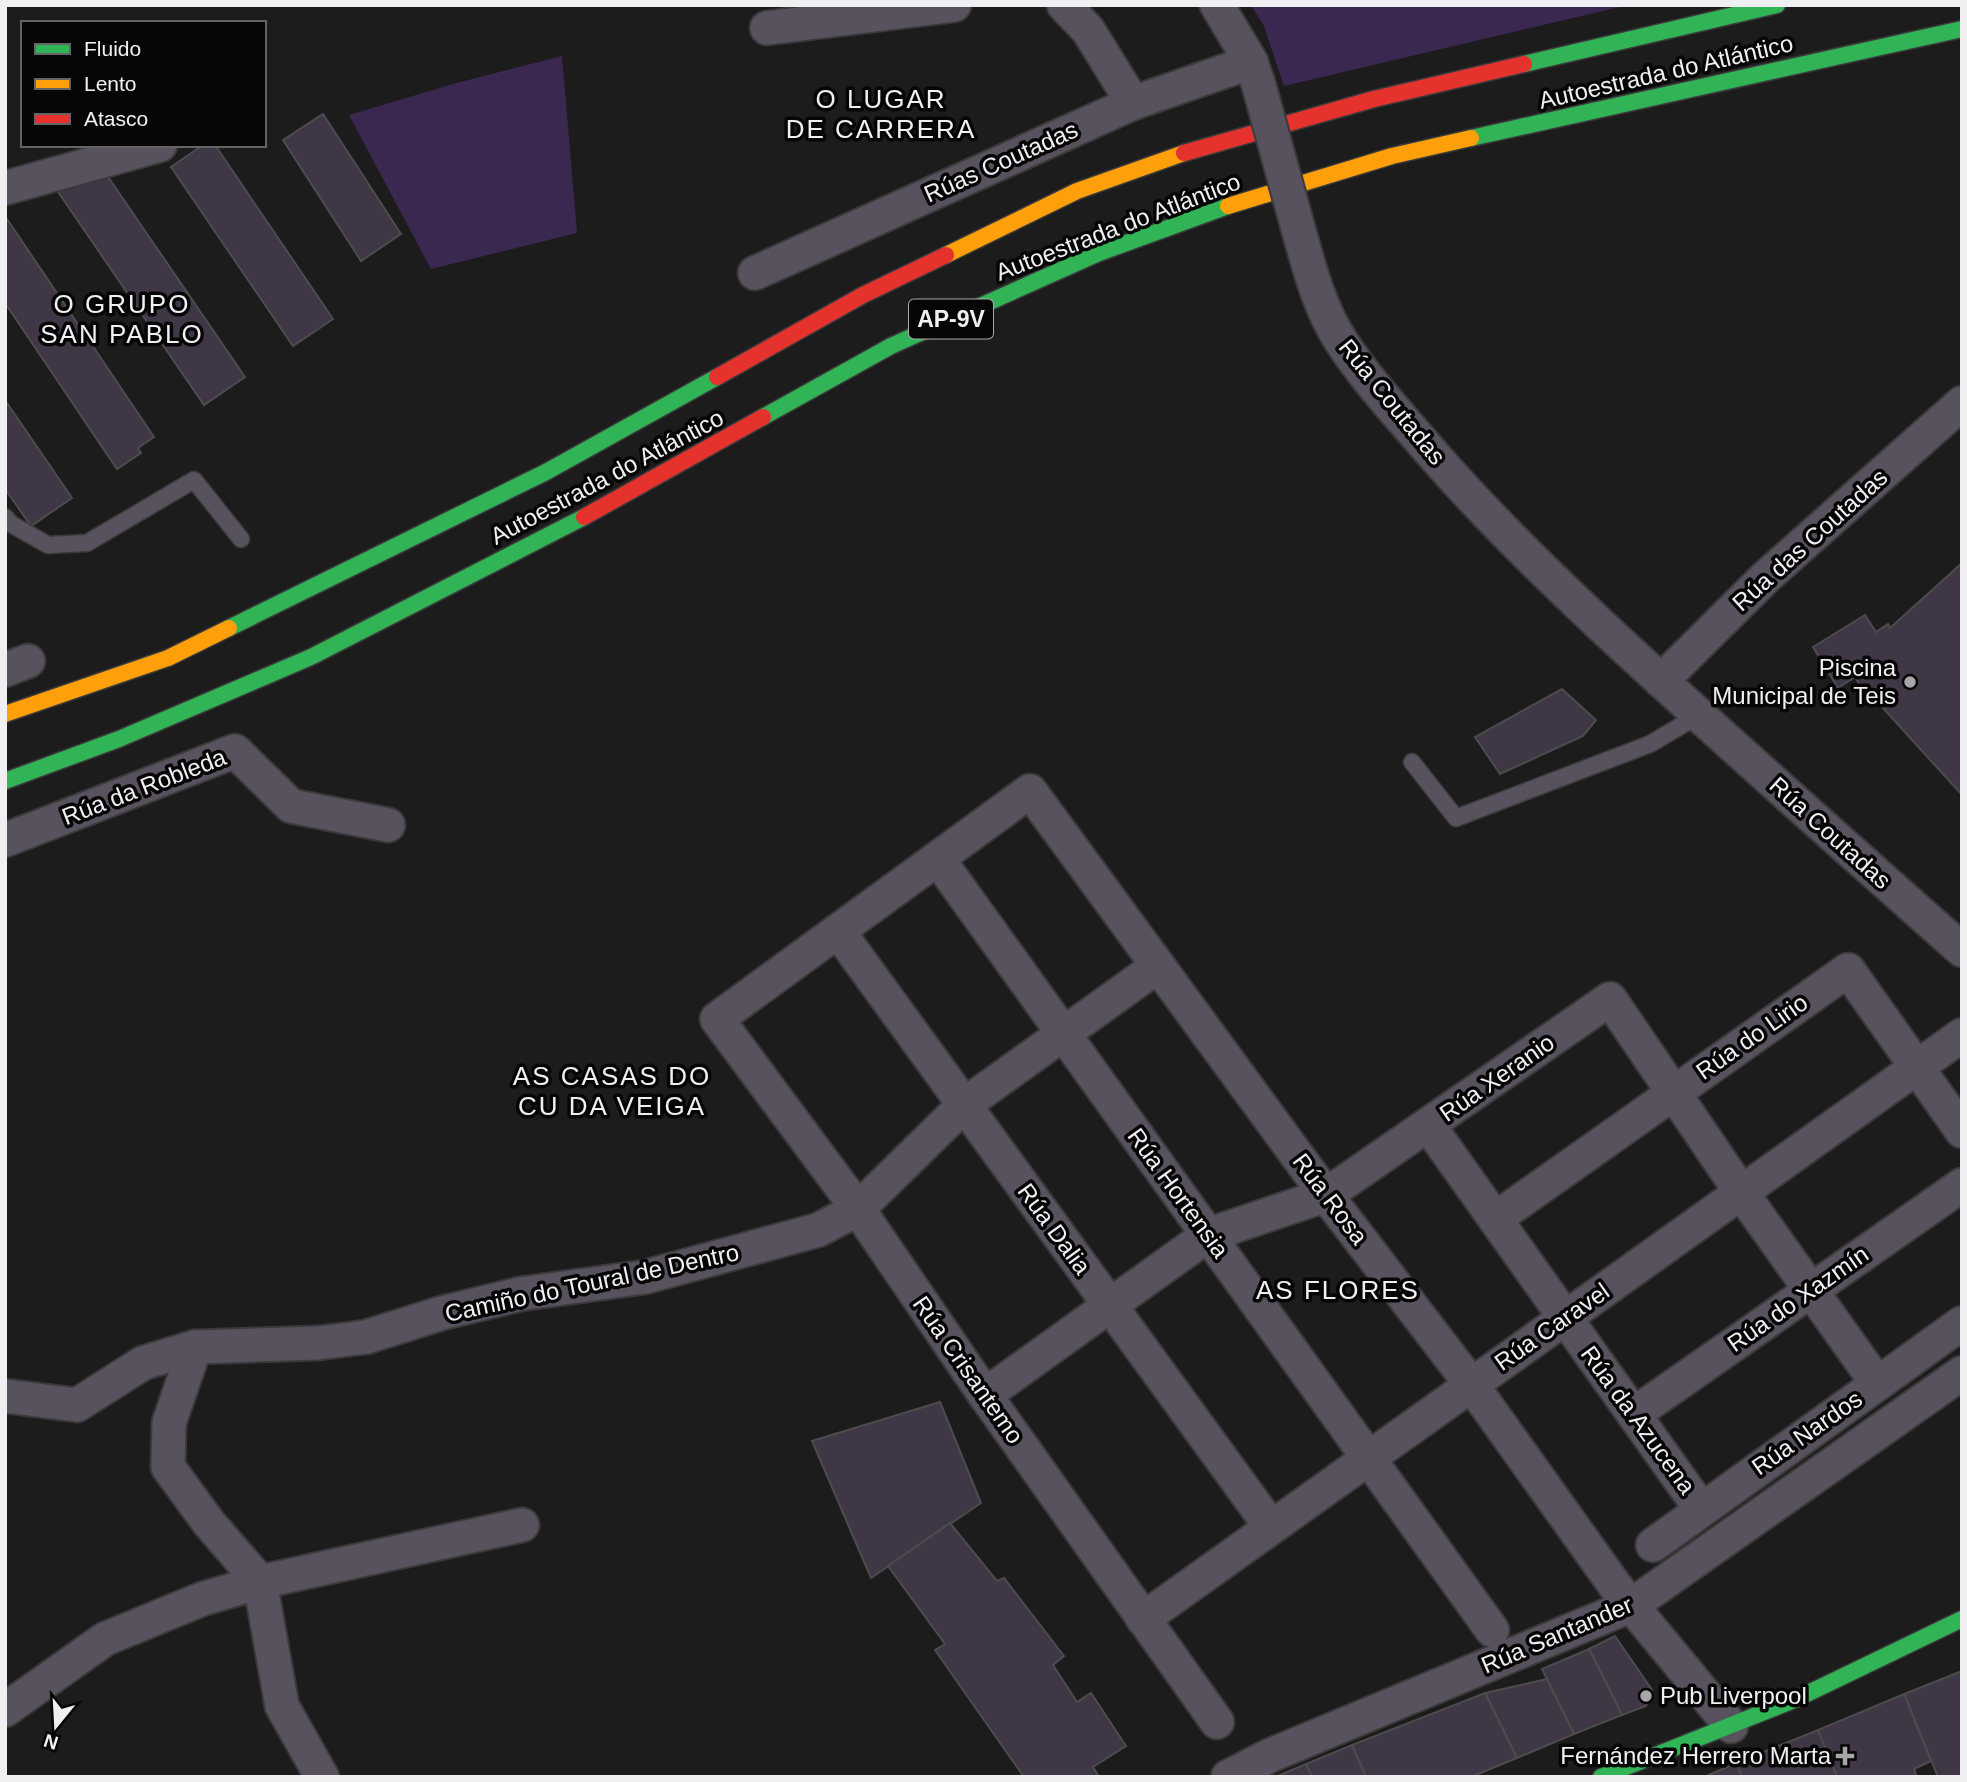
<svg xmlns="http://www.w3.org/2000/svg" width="1967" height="1782" font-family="Arial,sans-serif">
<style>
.green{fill:#3b2850}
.building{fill:#3f3745;stroke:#4d4c4d;stroke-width:2}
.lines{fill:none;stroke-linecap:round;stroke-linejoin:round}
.lane-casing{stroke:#3b3a3b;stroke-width:19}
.street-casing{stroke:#3b3a3b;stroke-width:37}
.fast-casing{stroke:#3b3a3b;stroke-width:19}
.slow-casing{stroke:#3b3a3b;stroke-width:19}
.jam-casing{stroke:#3b3a3b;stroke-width:19}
.lane{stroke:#58525e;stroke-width:16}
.street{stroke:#58525e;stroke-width:33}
.fast{stroke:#30b455;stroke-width:16}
.slow{stroke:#ff9f0a;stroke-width:16}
.jam{stroke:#e5322d;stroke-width:16}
.street-bridge-casing{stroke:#3b3a3b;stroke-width:37;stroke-linecap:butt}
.street-bridge{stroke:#58525e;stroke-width:33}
.poi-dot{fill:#a6a5a7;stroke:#070607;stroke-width:2.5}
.labels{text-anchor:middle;stroke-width:7;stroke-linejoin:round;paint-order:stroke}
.shield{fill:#070607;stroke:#aaa9ab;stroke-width:2}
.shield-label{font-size:23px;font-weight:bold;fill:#f0eff1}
.street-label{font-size:24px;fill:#f0eff1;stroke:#070607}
.poi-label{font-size:24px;fill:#f0eff1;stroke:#070607;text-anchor:end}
.neighbourhood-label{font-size:26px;letter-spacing:2px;fill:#f0eff1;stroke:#070607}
</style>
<rect width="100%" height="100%" fill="#1d1c1d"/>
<g class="green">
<polygon points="1251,5 1628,5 1284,86 1264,26"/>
<polygon points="562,56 577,233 431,269 349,115 453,84"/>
</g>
<g class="building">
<polygon points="323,114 401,234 361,261 283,140"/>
<polygon points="203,145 215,145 333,319 293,346 171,167"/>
<polygon points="102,168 245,377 204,405 54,186"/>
<polygon points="5,216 154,437 138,448 141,453 117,469 5,303"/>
<polygon points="5,400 72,498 31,526 5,489"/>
<polygon points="1962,563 1962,795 1873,697 1869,700 1855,677 1838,688 1813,647 1865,615 1876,632 1888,624 1890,628"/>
<polygon points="1562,689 1596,720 1583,736 1500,774 1475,737"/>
<polygon points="940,1402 981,1503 871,1578 812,1441"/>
<polygon points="950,1523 997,1581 1004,1578 1064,1656 1053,1665 1077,1702 1091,1693 1126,1746 1093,1767 1099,1777 1024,1777 935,1650 945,1644 888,1566"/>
<polygon points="1615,1636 1652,1690 1646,1706 1622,1715 1589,1649"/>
<polygon points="1589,1649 1622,1715 1574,1734 1542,1669"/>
<polygon points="1962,1671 1962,1777 1938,1777 1904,1694"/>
<polygon points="1547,1679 1574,1734 1517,1758 1485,1693"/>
<polygon points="1485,1693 1517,1758 1471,1777 1366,1777 1352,1745"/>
<polygon points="1904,1694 1931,1761 1914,1769 1917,1777 1837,1777 1818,1730"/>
<polygon points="1818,1730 1837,1777 1742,1777 1736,1763"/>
<polygon points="1352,1745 1366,1777 1312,1777 1306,1764"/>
<polygon points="1736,1763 1742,1777 1704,1777"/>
<polygon points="1306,1764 1312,1777 1275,1777"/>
</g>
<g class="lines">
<defs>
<g id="lane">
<polyline points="5,517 11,524 48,545 87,543 194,480 241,539"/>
<polyline points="1412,762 1456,818 1650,744 1699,715"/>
</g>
<g id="street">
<polyline points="1064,5 1088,30 1133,103"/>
<polyline points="1217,5 1251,62 1258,83"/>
<polyline points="767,28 954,5"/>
<polyline points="5,188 160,145"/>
<path d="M1298,228C1309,267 1319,307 1341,341C1363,375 1391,406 1417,436C1480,510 1549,577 1620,643C1733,747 1847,848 1962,950"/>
<polyline points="755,273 1133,103 1251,62"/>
<polyline points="5,670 28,661"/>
<polyline points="1661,681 1766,577 1962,403"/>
<polyline points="5,840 235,751 291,806 388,825"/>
<polyline points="938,859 1492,1630"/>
<polyline points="838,931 1271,1527"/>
<polyline points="1429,1126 1701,1509"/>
<polyline points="1495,1219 1848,970 1962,1131"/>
<polyline points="195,1347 169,1423 168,1467 209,1523 260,1582 282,1706 322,1777"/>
<polyline points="985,1395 1208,1235 1326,1195 1610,999 1741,1192 1877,1383"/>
<polyline points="5,1396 77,1405 143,1363 195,1347 318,1343 366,1337 442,1313 520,1294 645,1277 818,1230 858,1209 964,1105 1158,966"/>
<polyline points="1634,1414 1962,1185"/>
<polyline points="1653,1545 1962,1323"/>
<polyline points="1143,1619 1962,1035"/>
<polyline points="5,1710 105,1639 202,1599 260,1582 522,1525"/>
<polyline points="1217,1722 985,1395 858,1209 717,1019 1030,791 1326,1195 1471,1384 1616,1587 1731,1726"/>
<polyline points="1228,1777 1271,1755 1632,1605 1962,1373"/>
</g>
<g id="fast">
<polyline points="1524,64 1777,5"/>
<polyline points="1471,138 1962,29"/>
<polyline points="763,417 891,346 1099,253 1228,206"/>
<polyline points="229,628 546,472 717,377"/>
<polyline points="5,781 119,739 311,657 584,517"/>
<polyline points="1601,1777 1794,1700 1962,1619"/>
</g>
<g id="slow">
<polyline points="1228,206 1392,156 1471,138"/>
<polyline points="946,255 1077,191 1184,153"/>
<polyline points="5,714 168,658 229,628"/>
</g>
<g id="jam">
<polyline points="1184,153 1374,99 1524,64"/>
<polyline points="717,377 863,295 946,255"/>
<polyline points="584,517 763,417"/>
</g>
</defs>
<use href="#lane" class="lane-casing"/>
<use href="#street" class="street-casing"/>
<use href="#fast" class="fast-casing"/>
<use href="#slow" class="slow-casing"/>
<use href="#jam" class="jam-casing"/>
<use href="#lane" class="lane"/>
<use href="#street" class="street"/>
<use href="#fast" class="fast"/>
<use href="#slow" class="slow"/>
<use href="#jam" class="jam"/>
<defs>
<polyline id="street-bridge" points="1259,86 1298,228"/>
</defs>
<use href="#street-bridge" class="street-bridge-casing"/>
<use href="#street-bridge" class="street-bridge"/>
</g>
<g class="poi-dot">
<circle cx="1910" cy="682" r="7"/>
<circle cx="1646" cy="1696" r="7"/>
<path d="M1841.5 1745.5h7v7h7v7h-7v7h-7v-7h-7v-7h7z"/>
</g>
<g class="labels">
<rect class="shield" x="909" y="299.5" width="84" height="39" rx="5"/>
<g class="shield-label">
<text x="951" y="327">AP-9V</text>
</g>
<g class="street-label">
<text transform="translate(1666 72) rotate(-13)" y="8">Autoestrada do Atlántico</text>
<text transform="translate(1001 162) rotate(-24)" y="8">Rúas Coutadas</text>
<text transform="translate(1118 227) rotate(-21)" y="8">Autoestrada do Atlántico</text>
<text transform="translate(1392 402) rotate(51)" y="8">Rúa Coutadas</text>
<text transform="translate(607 477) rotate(-28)" y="8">Autoestrada do Atlántico</text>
<text transform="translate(1810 540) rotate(-42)" y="8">Rúa das Coutadas</text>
<text transform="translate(144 787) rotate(-21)" y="8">Rúa da Robleda</text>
<text transform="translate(1830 833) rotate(42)" y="8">Rúa Coutadas</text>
<text transform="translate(1752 1037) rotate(-35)" y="8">Rúa do Lirio</text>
<text transform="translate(1497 1078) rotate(-35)" y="8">Rúa Xeranio</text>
<text transform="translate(1178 1193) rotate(54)" y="8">Rúa Hortensia</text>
<text transform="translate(1330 1199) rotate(53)" y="8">Rúa Rosa</text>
<text transform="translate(1054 1229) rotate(54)" y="8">Rúa Dalia</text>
<text transform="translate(592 1283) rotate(-12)" y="8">Camiño do Toural de Dentro</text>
<text transform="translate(1798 1299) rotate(-35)" y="8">Rúa do Xazmín</text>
<text transform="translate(1552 1327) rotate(-35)" y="8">Rúa Caravel</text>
<text transform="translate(968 1370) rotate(55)" y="8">Rúa Crisantemo</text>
<text transform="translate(1638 1420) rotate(54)" y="8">Rúa da Azucena</text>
<text transform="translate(1807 1433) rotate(-35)" y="8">Rúa Nardos</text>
<text transform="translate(1557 1635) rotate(-23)" y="8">Rúa Santander</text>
</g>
<g class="poi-label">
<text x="1896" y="676">Piscina<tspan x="1896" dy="28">Municipal de Teis</tspan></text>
<text x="1660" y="1704" text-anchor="start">Pub Liverpool</text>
<text x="1831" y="1764">Fernández Herrero Marta</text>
</g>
<g class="neighbourhood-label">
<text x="881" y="108">O LUGAR<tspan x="881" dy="30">DE CARRERA</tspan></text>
<text x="122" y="313">O GRUPO<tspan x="122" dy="30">SAN PABLO</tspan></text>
<text x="612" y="1085">AS CASAS DO<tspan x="612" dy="30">CU DA VEIGA</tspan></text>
<text x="1338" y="1299">AS FLORES</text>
</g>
</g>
<rect width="1967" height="1782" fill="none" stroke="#f0eff1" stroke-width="14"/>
<rect x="21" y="21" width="245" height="126" fill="#070607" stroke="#646365" stroke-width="2"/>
<rect x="35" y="44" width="35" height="10" fill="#30b455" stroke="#646365" stroke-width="2"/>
<text x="84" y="56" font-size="21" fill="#f0eff1">Fluido</text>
<rect x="35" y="79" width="35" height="10" fill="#ff9f0a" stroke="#646365" stroke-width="2"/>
<text x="84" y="91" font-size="21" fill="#f0eff1">Lento</text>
<rect x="35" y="114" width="35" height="10" fill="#e5322d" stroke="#646365" stroke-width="2"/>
<text x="84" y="126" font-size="21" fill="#f0eff1">Atasco</text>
<g transform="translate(56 1726) rotate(198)" stroke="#070607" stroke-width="5" paint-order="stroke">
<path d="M0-5L12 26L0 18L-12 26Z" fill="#f0eff1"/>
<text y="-10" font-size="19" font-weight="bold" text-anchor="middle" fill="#f0eff1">N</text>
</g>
</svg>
